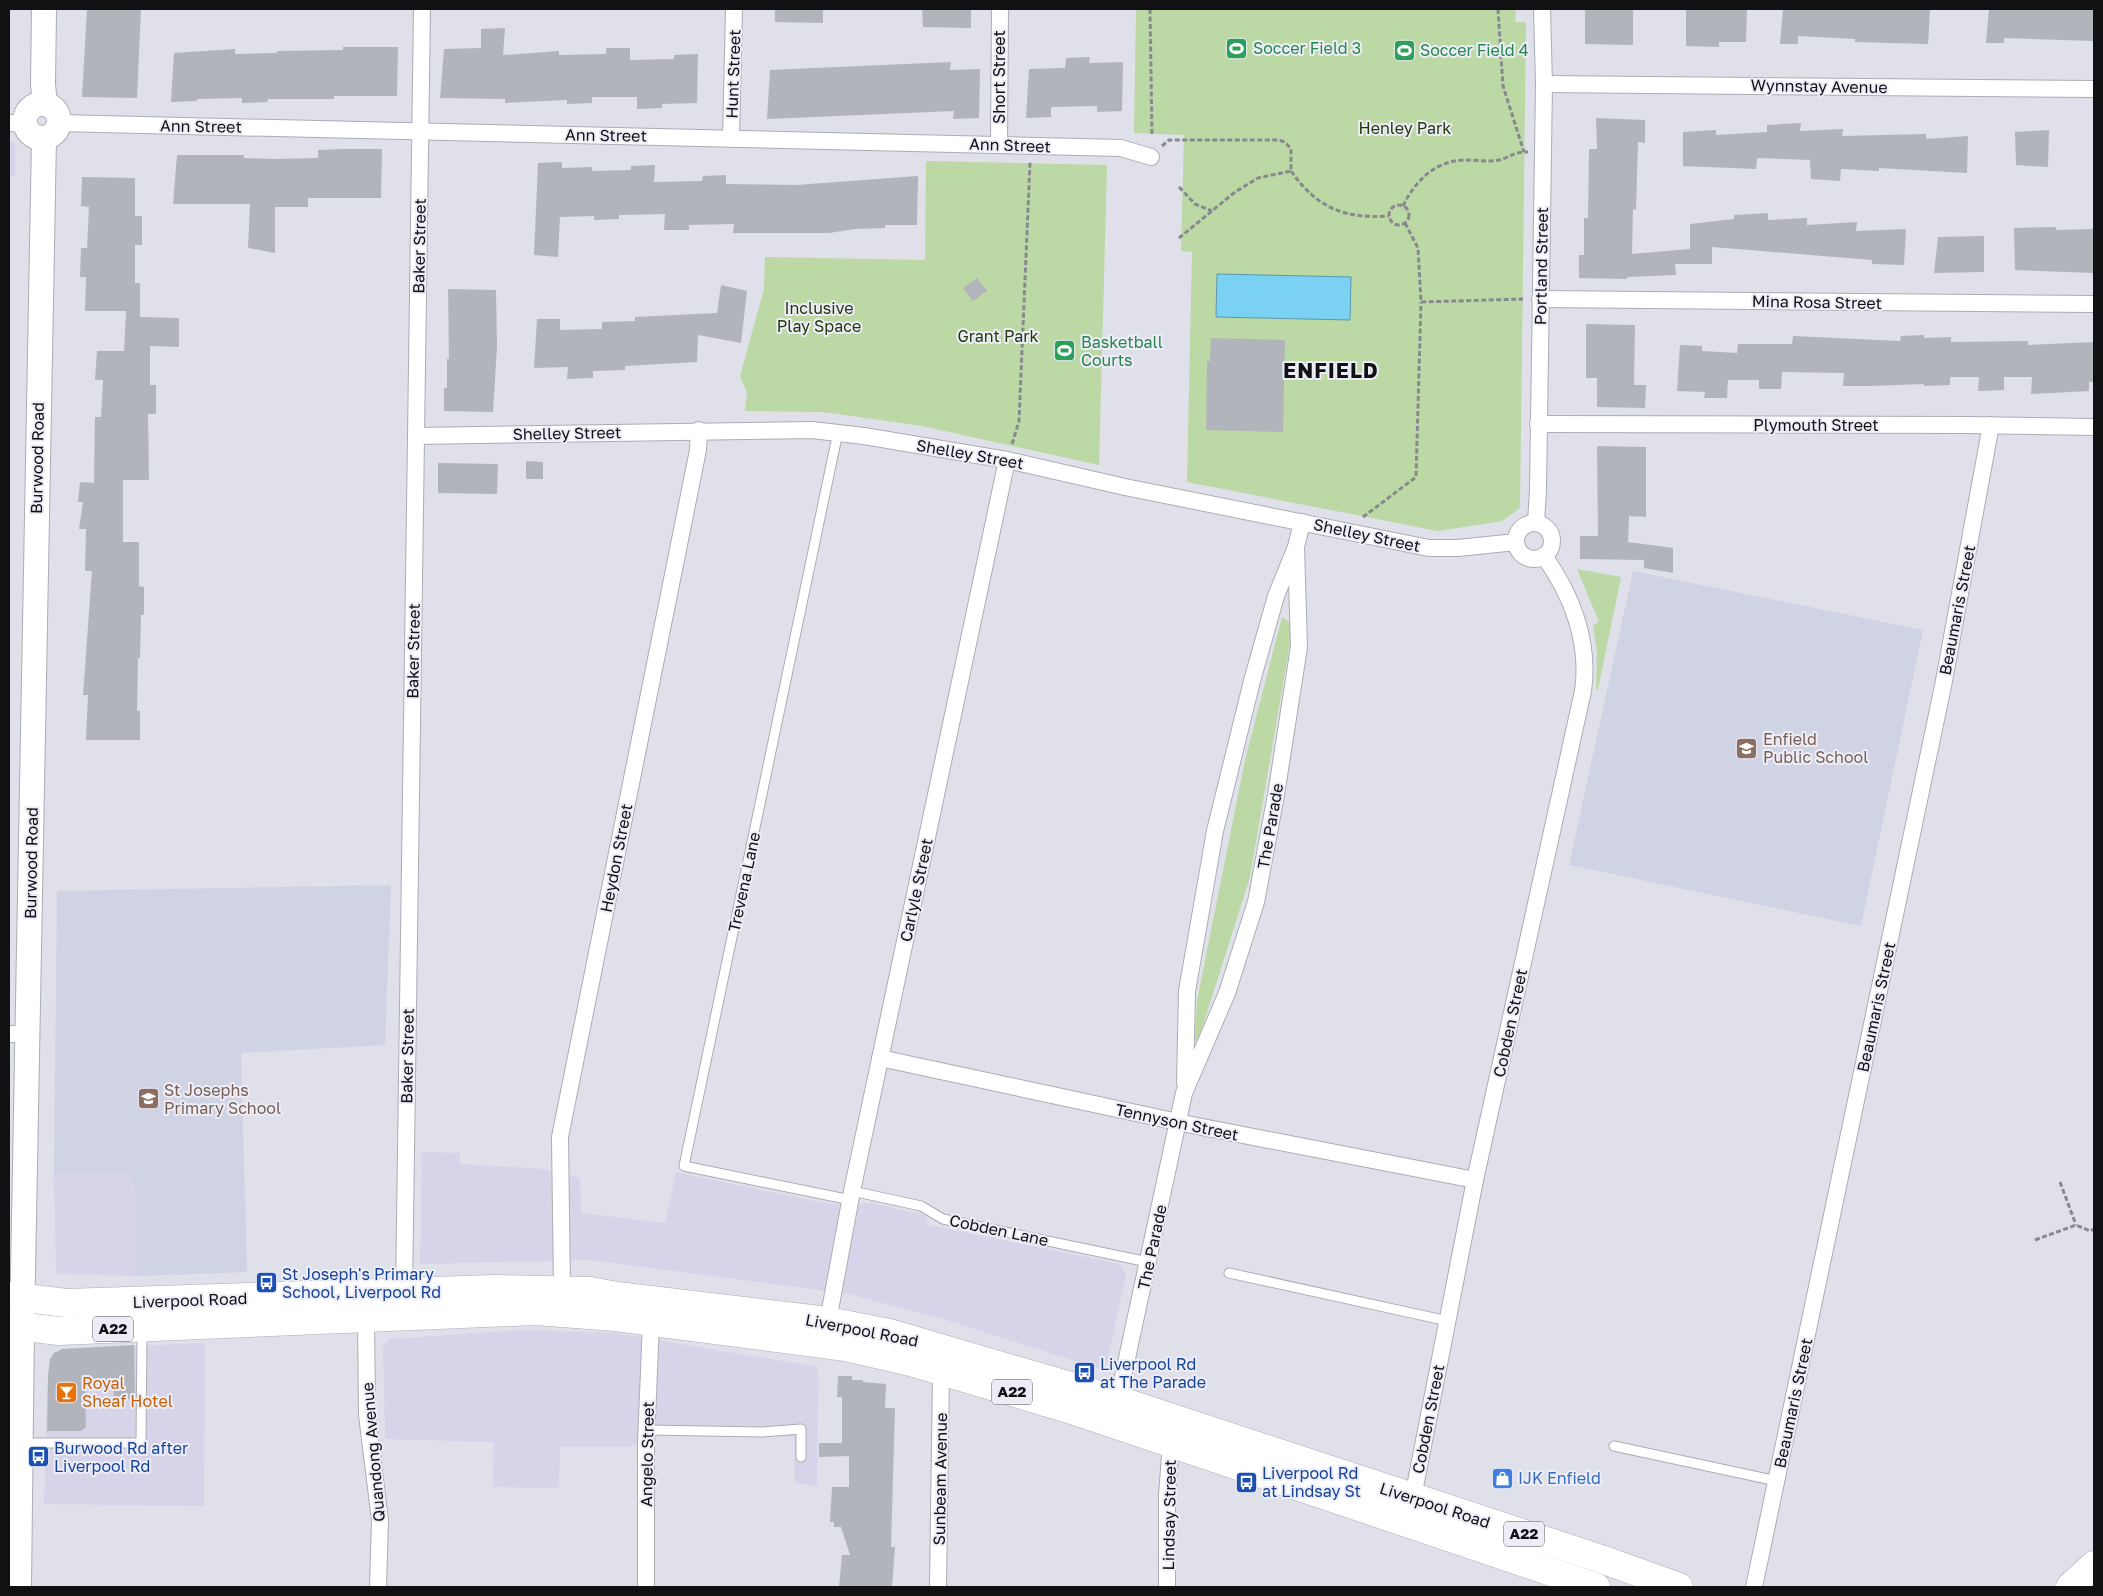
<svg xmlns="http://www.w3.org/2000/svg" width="2103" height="1596" font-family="'Golos Text',sans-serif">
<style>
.commercial{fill:#d7d4ea}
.built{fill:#d0d3e3}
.green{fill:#bbd8a5}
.water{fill:#7bd1f2;stroke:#5b97af}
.building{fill:#b2b4bc}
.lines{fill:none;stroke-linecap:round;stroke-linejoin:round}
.lane-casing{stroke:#abadb5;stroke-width:11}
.street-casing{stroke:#abadb5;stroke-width:18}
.secondary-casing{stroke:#abadb5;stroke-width:26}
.highway-casing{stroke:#abadb5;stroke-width:29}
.path{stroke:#88898f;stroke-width:3;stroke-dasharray:5 2.5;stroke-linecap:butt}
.lane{stroke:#fff;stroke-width:9}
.street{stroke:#fff;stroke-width:16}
.secondary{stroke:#fff;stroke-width:24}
.highway{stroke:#fff;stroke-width:28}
.labels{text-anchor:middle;stroke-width:4;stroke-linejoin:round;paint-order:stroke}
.shield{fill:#ecedf6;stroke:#535358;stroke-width:1}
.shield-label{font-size:15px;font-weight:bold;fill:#111114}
.leisure-label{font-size:16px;fill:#27864d;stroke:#ecedf6;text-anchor:start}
.street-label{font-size:16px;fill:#111114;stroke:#ecedf6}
.park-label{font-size:16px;fill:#22380a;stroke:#ecedf6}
.education-label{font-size:16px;fill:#785e54;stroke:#ecedf6;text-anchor:start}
.transit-label{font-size:16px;fill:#164399;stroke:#ecedf6;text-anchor:start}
.food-label{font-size:16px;fill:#c56008;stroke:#ecedf6;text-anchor:start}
.shop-label{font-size:16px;fill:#366cbe;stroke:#ecedf6;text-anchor:start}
.district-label{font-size:21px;font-weight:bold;letter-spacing:1px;fill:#111114;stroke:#ecedf6}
</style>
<rect width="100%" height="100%" fill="#dfe0e9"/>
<g class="commercial">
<rect x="9" y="142" width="6" height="34"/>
<polygon points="422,1152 460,1153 460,1164 544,1169 580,1178 581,1213 665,1223 676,1172 828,1204 871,1203 925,1215 929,1225 1120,1264 1126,1274 1107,1364 1097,1368 943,1319 849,1294 590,1260 420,1264"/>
<polygon points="133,1173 137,1276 56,1274 54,1174"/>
<polygon points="522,1330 615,1333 818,1367 817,1486 795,1483 794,1437 661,1435 629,1447 560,1447 559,1488 493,1487 494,1442 385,1439 383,1346 389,1339"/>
<polygon points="205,1343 204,1506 44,1504 48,1376 50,1359 54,1353 62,1349"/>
</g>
<g class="built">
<polygon points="1633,571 1923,630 1861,926 1569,865"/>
<polygon points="391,885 385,1045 241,1053 247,1272 137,1276 133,1173 54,1174 57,891"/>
</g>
<g class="green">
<polygon points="1136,9 1516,9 1515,22 1526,22 1520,508 1502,521 1438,531 1187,482 1192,252 1181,251 1184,135 1134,133"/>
<polygon points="926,161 1107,165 1099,465 922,426 823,412 745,411 747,393 740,376 764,289 765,257 925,260"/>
<polygon points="1577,569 1621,577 1598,689 1596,689 1597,652 1593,625 1599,622"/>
<polygon points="1282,617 1293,625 1250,877 1197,1044 1195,1038 1197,1001 1245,760"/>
</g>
<polygon class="water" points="1217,274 1351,277 1350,320 1216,317"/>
<g class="building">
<polygon points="87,9 141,9 137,98 82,97"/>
<polygon points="775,9 823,9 823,23 775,22"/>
<polygon points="922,9 971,9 971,28 923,27"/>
<polygon points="1585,9 1633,9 1633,45 1585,44"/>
<polygon points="1686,9 1747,9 1746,42 1719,42 1719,47 1686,46"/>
<polygon points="1783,9 1930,9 1928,44 1855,42 1855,39 1798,36 1798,44 1780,44"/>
<polygon points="1989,9 2094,9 2093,41 2004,38 2004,43 1986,43"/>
<polygon points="505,28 503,55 559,51 559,55 606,54 606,48 630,48 630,60 674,59 674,55 698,54 697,103 662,104 662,108 637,109 637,97 592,97 592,103 567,104 567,100 505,103 505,99 440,98 444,49 481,48 481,29"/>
<polygon points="343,47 398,47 397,96 334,96 334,99 268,99 267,102 242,103 242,98 197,99 197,101 171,102 174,53 235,49 235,54 277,53 277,51 343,50"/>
<polygon points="1090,57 1089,63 1123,62 1122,111 1097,112 1097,106 1051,107 1051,117 1026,118 1029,69 1065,68 1066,58"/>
<polygon points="951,62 950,70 980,69 979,118 953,119 954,111 767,119 770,70"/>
<polygon points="1596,118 1645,120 1645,143 1638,142 1636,210 1633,209 1632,254 1690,249 1690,224 1734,219 1734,215 1768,213 1768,220 1807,218 1807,225 1857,222 1856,231 1906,229 1904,265 1872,264 1872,260 1712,247 1712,264 1675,264 1676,275 1627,277 1627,279 1579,278 1579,255 1584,255 1584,218 1588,218 1589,149 1597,149"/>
<polygon points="1801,123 1800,131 1843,129 1842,136 1926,134 1926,139 1968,136 1967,173 1879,168 1879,171 1841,169 1840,181 1811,179 1810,160 1757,158 1756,169 1683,166 1683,132 1716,130 1716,135 1767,132 1767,125"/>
<polygon points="2049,130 2048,167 2016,165 2015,132"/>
<polygon points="342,149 382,149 381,198 308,198 308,207 275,207 275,253 248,248 250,204 173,204 177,155 244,155 244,158 275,159 318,158 318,150"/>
<polygon points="562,162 562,168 592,167 592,171 631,170 631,166 655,165 654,182 702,181 703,176 726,175 726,184 796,185 918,176 917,225 885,225 885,228 855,229 829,233 733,233 734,224 689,225 689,230 664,230 665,214 619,215 619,219 594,220 594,216 560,217 558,257 534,255 538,163"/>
<polygon points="82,177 135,178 135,216 142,216 142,245 135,245 135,283 140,283 140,317 179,318 179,347 150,346 150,385 156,385 156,414 148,414 149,480 123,480 123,542 139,542 139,586 144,587 144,615 141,615 140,658 138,658 137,711 140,711 140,740 86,740 88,695 83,695 92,571 85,571 86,529 79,529 83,502 78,502 80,482 94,483 95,417 101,417 103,380 95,380 97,351 124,351 126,311 85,311 86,277 80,277 81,248 87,248 89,207 81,206"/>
<polygon points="2056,227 2056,230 2094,229 2094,273 2015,270 2014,228"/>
<polygon points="1984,236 1984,272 1934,273 1938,237"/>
<polygon points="977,278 987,291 973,301 963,288"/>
<polygon points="721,285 747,291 741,343 698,335 697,362 625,366 625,370 593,371 593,378 567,379 568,367 534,368 537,319 560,319 560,330 602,329 602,322 635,321 635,317 717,313"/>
<polygon points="448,289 496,290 497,346 493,412 444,411 444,388 447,388 447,359 449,359"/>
<polygon points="1586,324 1635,325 1634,385 1646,385 1645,408 1597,407 1597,378 1586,378"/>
<polygon points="1924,335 1924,338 1951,337 1951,342 2028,341 2028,345 2094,342 2094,382 2089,382 2089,391 2031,394 2032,377 2004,377 2004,390 1978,391 1979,377 1950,377 1950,385 1924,386 1924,384 1871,386 1843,386 1844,373 1782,372 1781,389 1759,389 1759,380 1728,380 1727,398 1704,398 1705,392 1677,391 1680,345 1702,346 1702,351 1737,353 1738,344 1792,344 1793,336 1900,341 1901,336"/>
<polygon points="1211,338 1285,340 1283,432 1206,430 1207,361 1210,361"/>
<polygon points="1597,446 1646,447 1646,517 1629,516 1628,542 1673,548 1673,573 1644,568 1644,560 1580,559 1580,536 1598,536"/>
<polygon points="526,461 543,462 543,479 526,479"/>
<polygon points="438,463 498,464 497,494 438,493"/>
<polygon points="134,1345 135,1399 114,1400 113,1383 85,1384 86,1427 81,1431 47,1431 48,1376 50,1359 54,1353 62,1349"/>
<polygon points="838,1376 852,1376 852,1380 863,1380 863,1382 886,1384 885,1408 895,1408 891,1547 895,1547 892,1587 839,1587 842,1555 850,1555 841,1527 834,1527 834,1522 830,1522 832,1487 849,1487 849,1456 819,1457 819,1443 842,1443 842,1397 837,1397"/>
</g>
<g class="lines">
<defs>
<g id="lane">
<polyline points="838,432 684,1166 851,1200"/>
<polyline points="852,1191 921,1206 943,1219 1148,1262"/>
<polyline points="1229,1273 1448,1321"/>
<polyline points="647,1430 762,1432 801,1429 801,1457"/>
<polyline points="21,1443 141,1443 142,1331"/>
<polyline points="1614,1446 1777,1481"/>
</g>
<g id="street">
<polyline points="1544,84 2094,89"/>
<polyline points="9,123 24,124"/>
<polyline points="59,123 1121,148 1151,157"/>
<polyline points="731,139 734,9"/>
<polyline points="999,145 1000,9"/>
<polyline points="1540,299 2094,304"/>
<polyline points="1538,424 1966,425 2094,427"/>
<polyline points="416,436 812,430 864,436 1007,460 1125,487 1429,548 1458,548 1516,542"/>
<polyline points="1536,523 1538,490 1544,84 1542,9"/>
<circle cx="1534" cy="541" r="18"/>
<polyline points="9,1034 28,1034"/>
<polyline points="880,1058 1192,1125 1475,1180"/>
<polyline points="1185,1083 1187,991 1215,831 1252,681 1276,596 1296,547 1302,522"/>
<polyline points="562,1289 560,1137 698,450 699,430"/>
<polyline points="404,1293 422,9"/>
<polyline points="366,1317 367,1415 380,1520 378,1587"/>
<polyline points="828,1321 852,1191 1007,460"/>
<polyline points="1118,1400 1184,1093 1227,993 1256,902 1276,795 1299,647 1296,547"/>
<path d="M1413,1497L1475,1180L1583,691C1590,642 1572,595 1544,556"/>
<polyline points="646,1587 646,1443 651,1322"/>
<polyline points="938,1587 941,1371"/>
<polyline points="1167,1587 1167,1495 1171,1443"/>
<polyline points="1754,1587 1943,686 1991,425"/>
</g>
<g id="secondary">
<polyline points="44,9 43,85 45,103"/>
<circle cx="42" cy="121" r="17"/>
<polyline points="19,1587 22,1327 44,138"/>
</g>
<g id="highway">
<polyline points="9,1296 66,1303 494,1289 590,1291 617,1296 828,1321 889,1333 1118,1400 1601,1559 1679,1587"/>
<polyline points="9,1325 59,1331 536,1311 615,1317 846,1347 911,1362 1072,1410 1596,1587"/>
<polyline points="2070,1587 2094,1565"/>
</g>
</defs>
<use href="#lane" class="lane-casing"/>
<use href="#street" class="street-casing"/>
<use href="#secondary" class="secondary-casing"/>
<use href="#highway" class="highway-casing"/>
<g class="path">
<polyline points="1150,9 1152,136"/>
<polyline points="1498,9 1503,86 1524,152"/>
<polyline points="1162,146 1169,140 1278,140 1285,142 1291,149 1291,171 1258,178 1235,192 1179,238"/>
<path d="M1291,171C1317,208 1344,219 1389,216"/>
<polyline points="1179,187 1195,204 1212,211"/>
<circle cx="1399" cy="215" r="10"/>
<path d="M1403,206C1415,181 1435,161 1464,160C1475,160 1488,162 1499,160C1512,157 1512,152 1528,152"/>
<polyline points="1405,223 1418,248 1421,302 1523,299"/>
<polyline points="1012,444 1019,421 1030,162"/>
<polyline points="1363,517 1416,477 1421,302"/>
<polyline points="2060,1182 2076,1225"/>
<polyline points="2035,1240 2076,1225 2090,1231 2094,1229"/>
</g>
<use href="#lane" class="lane"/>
<use href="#street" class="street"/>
<use href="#secondary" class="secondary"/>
<use href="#highway" class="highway"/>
</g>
<defs>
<symbol id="stadium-square" viewBox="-11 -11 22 22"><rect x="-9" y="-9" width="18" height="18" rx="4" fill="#2e9e5b" stroke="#ecedf6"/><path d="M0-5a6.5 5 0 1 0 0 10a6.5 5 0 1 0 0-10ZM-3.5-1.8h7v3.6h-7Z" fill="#fff"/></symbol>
<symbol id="school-square" viewBox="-11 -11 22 22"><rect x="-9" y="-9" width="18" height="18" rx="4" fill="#8d6e63" stroke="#ecedf6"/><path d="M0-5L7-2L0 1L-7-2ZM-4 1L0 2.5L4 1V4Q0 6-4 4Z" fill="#fff"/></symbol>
<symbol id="bus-square" viewBox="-11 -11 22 22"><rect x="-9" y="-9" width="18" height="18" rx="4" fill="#1a4fb4" stroke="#ecedf6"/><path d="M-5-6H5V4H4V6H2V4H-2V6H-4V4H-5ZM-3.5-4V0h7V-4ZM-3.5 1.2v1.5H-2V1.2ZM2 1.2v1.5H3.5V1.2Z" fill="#fff"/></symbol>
<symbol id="bar-square" viewBox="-11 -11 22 22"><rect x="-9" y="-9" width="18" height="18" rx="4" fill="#e8710a" stroke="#ecedf6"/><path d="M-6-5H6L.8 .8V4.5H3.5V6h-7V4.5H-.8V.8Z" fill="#fff"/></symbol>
<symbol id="shop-square" viewBox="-11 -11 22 22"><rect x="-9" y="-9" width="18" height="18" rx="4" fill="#3f7fe0" stroke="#ecedf6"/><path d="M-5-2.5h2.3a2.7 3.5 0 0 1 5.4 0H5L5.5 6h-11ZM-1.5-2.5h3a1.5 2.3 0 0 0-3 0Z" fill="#fff"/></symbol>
</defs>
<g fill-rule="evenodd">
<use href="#stadium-square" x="1224" y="36" width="25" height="25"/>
<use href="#stadium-square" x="1392" y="38" width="25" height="25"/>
<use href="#stadium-square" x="1052" y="338" width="25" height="25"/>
<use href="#school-square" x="1734" y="736" width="25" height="25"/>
<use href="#school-square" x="136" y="1086" width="25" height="25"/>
<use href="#bus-square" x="254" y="1270" width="25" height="25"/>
<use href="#bus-square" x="1072" y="1360" width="25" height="25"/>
<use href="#bar-square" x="54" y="1380" width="25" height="25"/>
<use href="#bus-square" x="26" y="1444" width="25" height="25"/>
<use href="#shop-square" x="1490" y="1466" width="25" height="25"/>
<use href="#bus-square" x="1234" y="1470" width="25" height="25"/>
</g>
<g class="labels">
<g class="shield">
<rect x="93" y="1316.5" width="40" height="25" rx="4"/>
<rect x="992" y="1379.5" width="40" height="25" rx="4"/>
<rect x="1504" y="1521.5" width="40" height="25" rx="4"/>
</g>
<g class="shield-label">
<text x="113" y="1334">A22</text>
<text x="1012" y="1397">A22</text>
<text x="1524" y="1539">A22</text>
</g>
<g class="leisure-label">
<text x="1253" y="54">Soccer Field 3</text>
<text x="1420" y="56">Soccer Field 4</text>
<text x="1081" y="348">Basketball<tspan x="1081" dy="18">Courts</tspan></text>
</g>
<g class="street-label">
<text transform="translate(733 74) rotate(-88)" y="6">Hunt Street</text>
<text transform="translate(999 77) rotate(-90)" y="6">Short Street</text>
<text transform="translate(1819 86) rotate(1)" y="6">Wynnstay Avenue</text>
<text transform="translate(201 126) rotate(1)" y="6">Ann Street</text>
<text transform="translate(606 135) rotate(1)" y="6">Ann Street</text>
<text transform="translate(1010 145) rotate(2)" y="6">Ann Street</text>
<text transform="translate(419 246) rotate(-89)" y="6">Baker Street</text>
<text transform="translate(1541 266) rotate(-89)" y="6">Portland Street</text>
<text transform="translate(1817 302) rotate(1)" y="6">Mina Rosa Street</text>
<text x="1816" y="431">Plymouth Street</text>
<text transform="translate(567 433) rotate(-1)" y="6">Shelley Street</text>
<text transform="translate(970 454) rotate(10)" y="6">Shelley Street</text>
<text transform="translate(37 458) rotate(-89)" y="6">Burwood Road</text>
<text transform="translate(1367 535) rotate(12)" y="6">Shelley Street</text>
<text transform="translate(1957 610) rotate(-79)" y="6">Beaumaris Street</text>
<text transform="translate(413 651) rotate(-89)" y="6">Baker Street</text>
<text transform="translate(1270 826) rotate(-80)" y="6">The Parade</text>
<text transform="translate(616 858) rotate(-79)" y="6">Heydon Street</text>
<text transform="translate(31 863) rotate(-89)" y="6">Burwood Road</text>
<text transform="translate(744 882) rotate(-78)" y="6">Trevena Lane</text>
<text transform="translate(916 890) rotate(-78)" y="6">Carlyle Street</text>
<text transform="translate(1876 1007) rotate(-78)" y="6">Beaumaris Street</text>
<text transform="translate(1510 1023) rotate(-78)" y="6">Cobden Street</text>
<text transform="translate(407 1056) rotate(-89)" y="6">Baker Street</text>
<text transform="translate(1177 1122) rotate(12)" y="6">Tennyson Street</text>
<text transform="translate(999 1230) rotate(12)" y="6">Cobden Lane</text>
<text transform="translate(1152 1247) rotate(-78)" y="6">The Parade</text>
<text transform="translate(190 1300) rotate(-2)" y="6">Liverpool Road</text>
<text transform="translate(862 1330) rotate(11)" y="6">Liverpool Road</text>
<text transform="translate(1793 1403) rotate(-78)" y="6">Beaumaris Street</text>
<text transform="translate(1428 1419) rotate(-79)" y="6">Cobden Street</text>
<text transform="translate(373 1452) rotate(-95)" y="6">Quandong Avenue</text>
<text transform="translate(647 1454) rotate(-89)" y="6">Angelo Street</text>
<text transform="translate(940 1479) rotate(-89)" y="6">Sunbeam Avenue</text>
<text transform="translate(1435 1505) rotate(18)" y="6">Liverpool Road</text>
<text transform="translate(1169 1515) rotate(-89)" y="6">Lindsay Street</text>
</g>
<g class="park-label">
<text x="1405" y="134">Henley Park</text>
<text x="819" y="314">Inclusive<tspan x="819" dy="18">Play Space</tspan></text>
<text x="998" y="342">Grant Park</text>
</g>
<g class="education-label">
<text x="1763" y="745">Enfield<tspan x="1763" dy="18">Public School</tspan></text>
<text x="164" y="1096">St Josephs<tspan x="164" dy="18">Primary School</tspan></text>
</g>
<g class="transit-label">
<text x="282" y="1280">St Joseph's Primary<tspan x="282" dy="18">School, Liverpool Rd</tspan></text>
<text x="1100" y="1370">Liverpool Rd<tspan x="1100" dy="18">at The Parade</tspan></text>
<text x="54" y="1454">Burwood Rd after<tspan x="54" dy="18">Liverpool Rd</tspan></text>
<text x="1262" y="1479">Liverpool Rd<tspan x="1262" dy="18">at Lindsay St</tspan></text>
</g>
<g class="food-label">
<text x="82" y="1389">Royal<tspan x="82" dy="18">Sheaf Hotel</tspan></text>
</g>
<g class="shop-label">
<text x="1518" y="1484">IJK Enfield</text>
</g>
<g class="district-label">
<text x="1331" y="378">ENFIELD</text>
</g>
</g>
<rect width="2103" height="1596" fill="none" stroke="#111114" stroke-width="20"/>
</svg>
